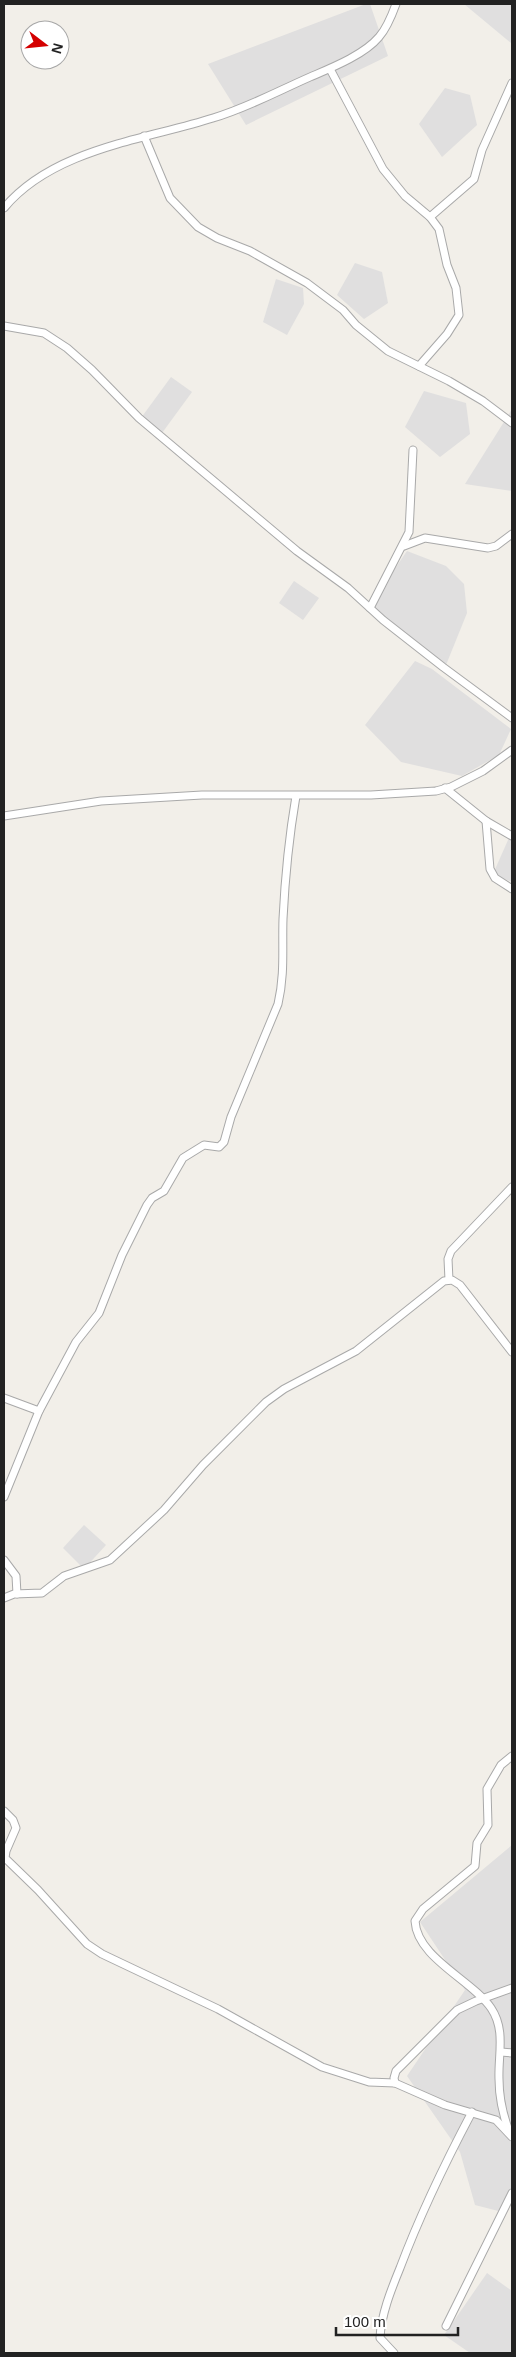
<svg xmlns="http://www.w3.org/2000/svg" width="516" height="2357" font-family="Arial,sans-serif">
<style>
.residential{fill:#e0dfdf}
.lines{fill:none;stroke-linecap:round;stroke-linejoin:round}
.street-casing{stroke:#a9a9a9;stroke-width:9}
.street{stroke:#fff;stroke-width:7}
</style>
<rect width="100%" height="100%" fill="#f2efe9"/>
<g class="residential">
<polygon points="366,4 370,4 388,56 246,125 208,64"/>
<polygon points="464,4 512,4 511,43"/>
<polygon points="445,88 470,95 477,125 442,157 419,124"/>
<polygon points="355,263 382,272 388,303 364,319 337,295"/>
<polygon points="276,279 303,288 304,304 287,335 263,322"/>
<polygon points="171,377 192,392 162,433 141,418"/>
<polygon points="424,391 466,403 470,434 440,457 405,427"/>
<polygon points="512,409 512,491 465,484"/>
<polygon points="407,551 446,566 464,584 467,613 446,665 370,605"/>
<polygon points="294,581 319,598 303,620 279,603"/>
<polygon points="415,661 432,669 511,729 499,755 462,776 401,762 365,725"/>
<polygon points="512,831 512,882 493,874"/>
<polygon points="84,1525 106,1545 84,1569 63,1548"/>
<polygon points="512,1845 512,2202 506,2213 475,2205 460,2152 407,2076 465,1990 420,1922"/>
<polygon points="487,2273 512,2291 512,2353 470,2353 444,2335"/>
</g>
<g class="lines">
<defs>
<g id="street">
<polyline points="330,69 383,169 405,196 430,217 439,229 447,265 456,288 459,315 447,334 419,366"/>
<polyline points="144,136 170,198 198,227 217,238 250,251 307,283 343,310 356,325 388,351 449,381 483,401 512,423"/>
<path d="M4,208C53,149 144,140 213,118C247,108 278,91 310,77C331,68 364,55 379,37C387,28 392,15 396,4"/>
<polyline points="430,217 474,179 482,150 512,83"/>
<polyline points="4,326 44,333 67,348 92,370 139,418 297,551 348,588 383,620 443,667 512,718"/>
<polyline points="404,546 425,538 488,548 496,546 512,534"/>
<polyline points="370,608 409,532 413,450"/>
<polyline points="445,788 486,821 512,836"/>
<polyline points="4,816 101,801 202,795 371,795 436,791 451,787 483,771 512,750"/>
<polyline points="486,821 490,869 495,878 512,889"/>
<polyline points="449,1280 448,1259 451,1251 512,1187"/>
<polyline points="4,1398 39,1411"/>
<path d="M4,1497L39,1411L76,1342L99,1313L122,1255L147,1205L152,1198L164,1191L183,1158L204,1145L219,1147L224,1142L231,1117L278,1004C285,974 282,949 283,919C285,878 289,837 296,796"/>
<polyline points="4,1560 16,1576 17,1594"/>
<polyline points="4,1598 14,1594 42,1593 64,1576 110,1560 164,1510 203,1465 266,1402 284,1389 356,1351 444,1281 452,1280 460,1285 512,1352"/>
<polyline points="4,1811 13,1820 16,1828 6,1851 5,1858 38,1890 87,1944 102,1954 218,2009 322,2067 369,2082 395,2083 445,2105 496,2120 512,2137"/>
<polyline points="501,2052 512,2053"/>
<polyline points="395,2083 394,2078 396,2071 457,2010 476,2001 512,1988"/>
<path d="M509,2131C503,2115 499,2096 499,2079C498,2055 506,2030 491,2008C472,1980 417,1958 415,1921L423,1909L475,1866L477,1843L488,1825L487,1789L501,1765L512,1756"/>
<polyline points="446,2326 512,2193"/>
<path d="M394,2353L380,2338C381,2315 391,2290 400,2268C420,2215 445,2163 472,2112"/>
</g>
</defs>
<use href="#street" class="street-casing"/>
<use href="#street" class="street"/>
</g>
<rect width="516" height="2357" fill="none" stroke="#222222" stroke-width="10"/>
<g transform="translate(45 45) rotate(106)"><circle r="24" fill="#ffffff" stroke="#a7a7a7"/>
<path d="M0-4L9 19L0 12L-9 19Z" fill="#d40000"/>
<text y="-8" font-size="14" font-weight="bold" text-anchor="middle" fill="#222222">N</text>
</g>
<path d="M336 2327v8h122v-8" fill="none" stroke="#222222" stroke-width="2.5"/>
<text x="344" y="2327" font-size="15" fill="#222222" stroke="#ffffff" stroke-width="4" paint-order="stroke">100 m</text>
</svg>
